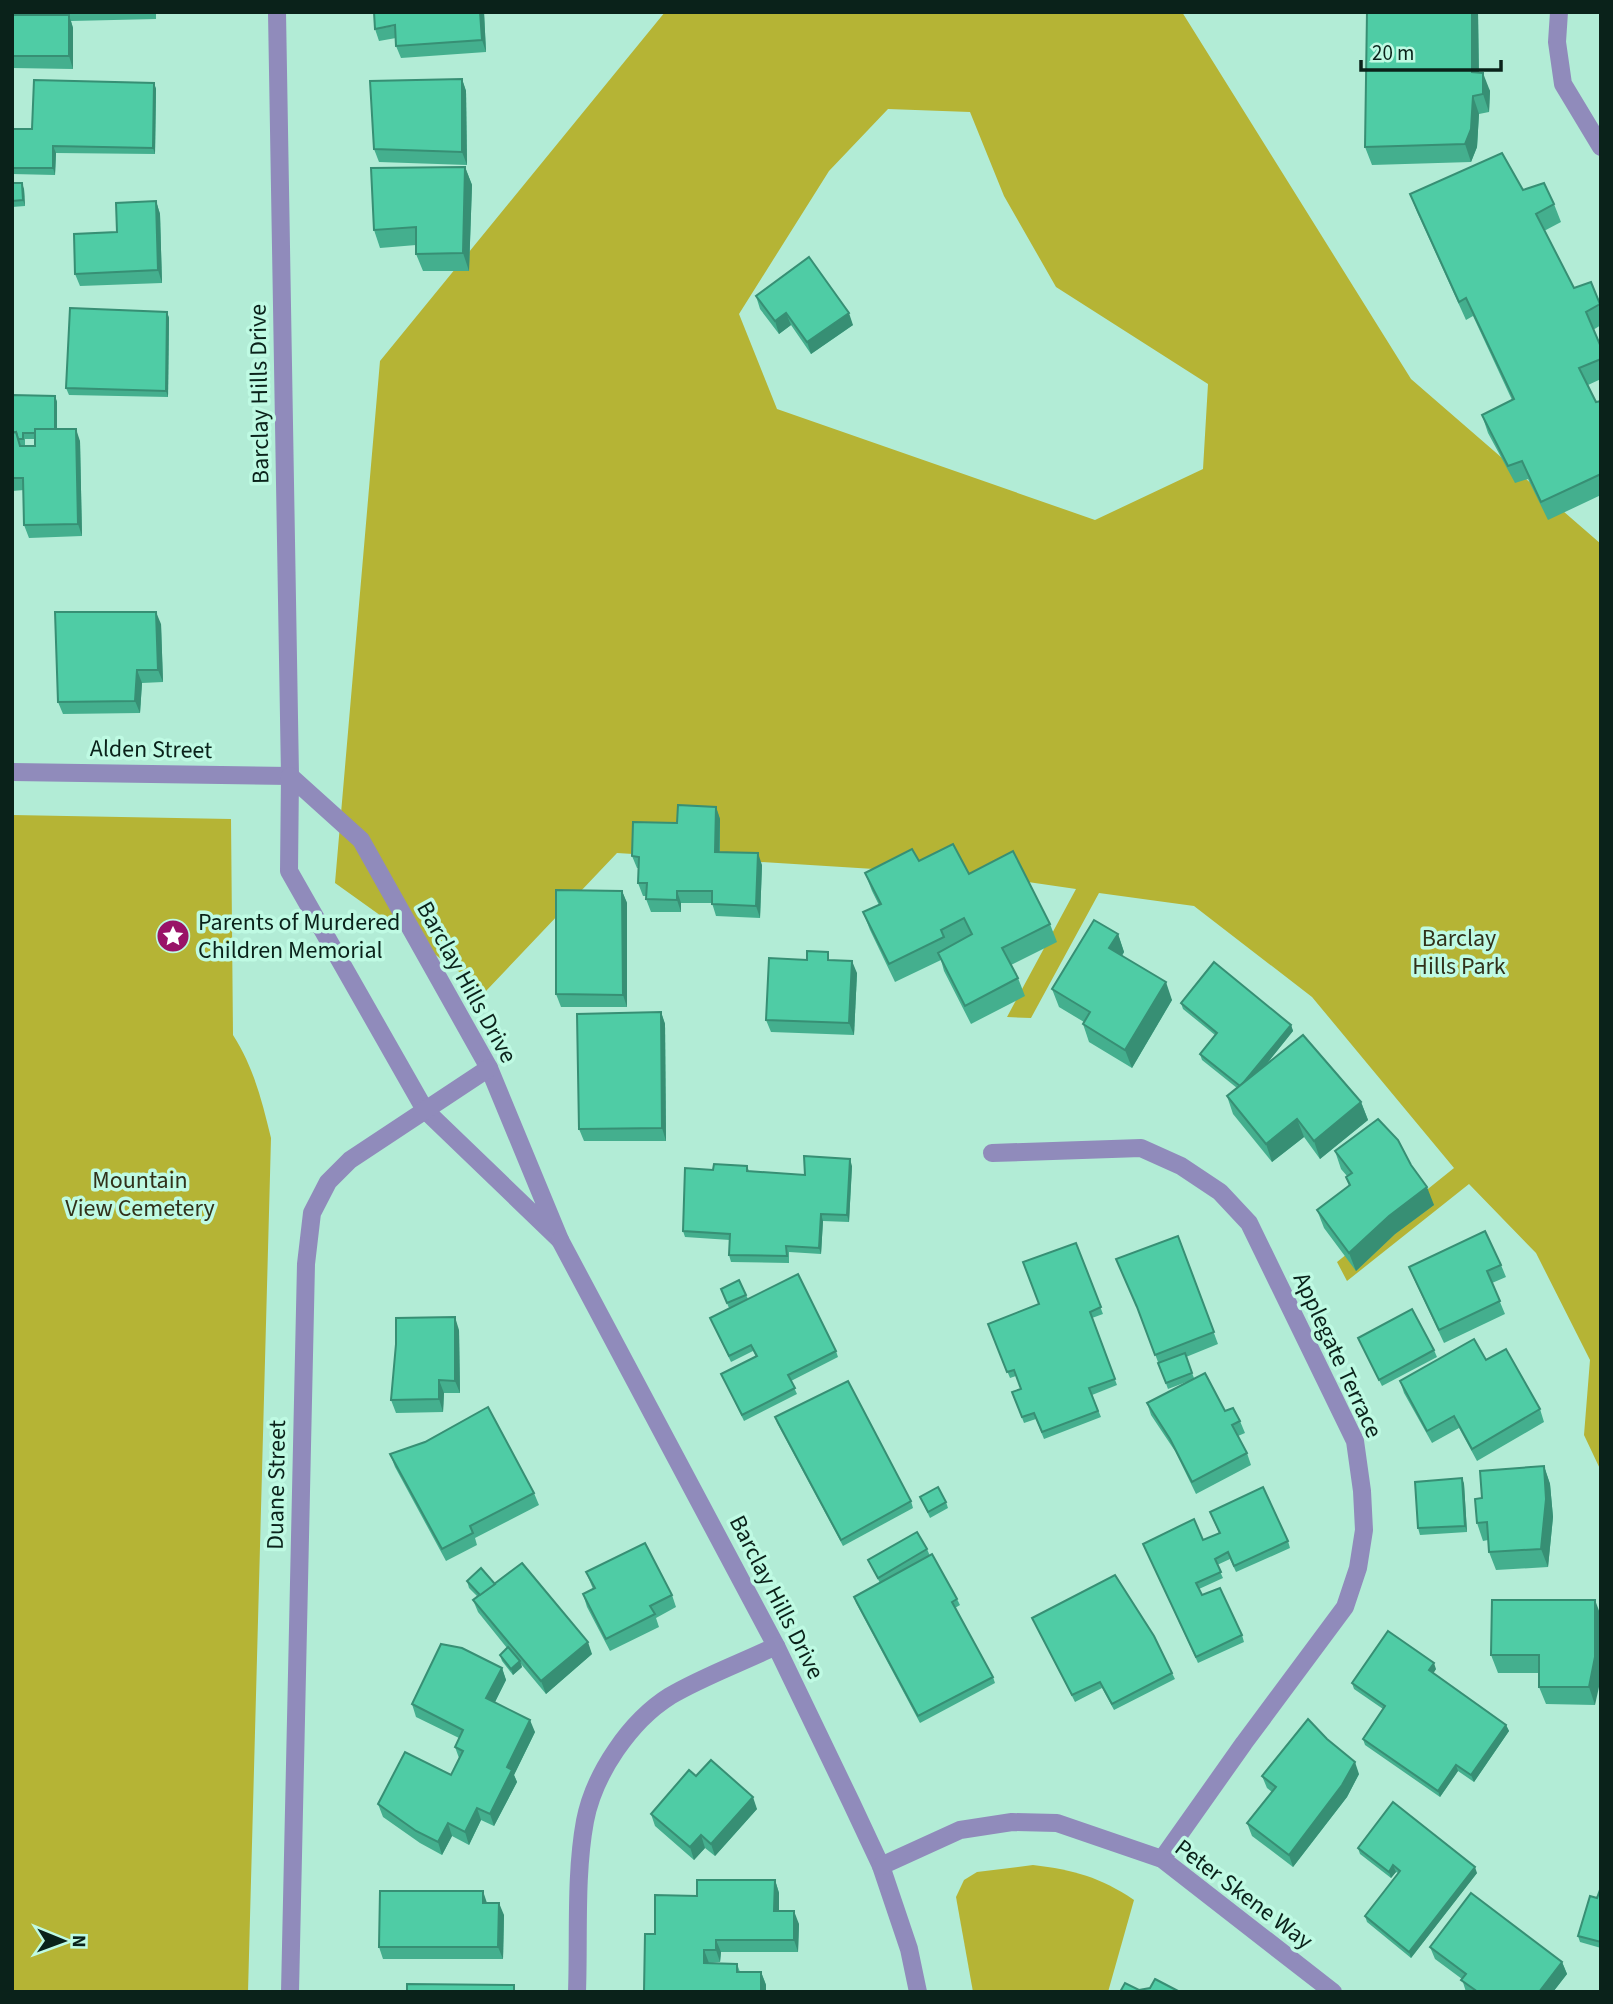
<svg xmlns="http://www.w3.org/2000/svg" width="1613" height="2004" font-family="'Source Sans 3',sans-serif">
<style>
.green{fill:#b5b435;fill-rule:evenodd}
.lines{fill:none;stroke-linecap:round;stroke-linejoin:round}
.minor{stroke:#908bbb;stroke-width:18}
.wall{fill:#44af8e;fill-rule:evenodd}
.shaded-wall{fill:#378f74}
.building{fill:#4fcca5;stroke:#378f74;stroke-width:2}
.labels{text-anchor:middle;stroke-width:7;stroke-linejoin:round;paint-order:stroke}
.street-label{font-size:24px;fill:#0a221a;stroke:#bffae3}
.poi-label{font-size:24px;fill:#0a221a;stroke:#bffae3;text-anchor:start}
.park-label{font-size:24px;fill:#31311a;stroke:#bffae3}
</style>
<rect width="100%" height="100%" fill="#b2ecd6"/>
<g class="green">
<path d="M665,12H1182L1411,379L1601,544V1471L1584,1435L1590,1360L1536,1253L1469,1184L1347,1281L1337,1262L1454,1168L1312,997L1194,906L1099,893L1031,1018L1007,1017L1076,889L986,876L617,853L486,991L335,883L380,361ZM888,109L970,112L1004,196L1056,287L1208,384L1203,469L1095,520L777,409L739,314L829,171Z"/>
<path d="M12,815L231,819L233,1035C254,1068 262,1101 271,1138L248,1992H12Z"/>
<path d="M1033,1865C1074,1870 1100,1877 1134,1900L1108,1992H973L956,1897L964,1880L977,1872Z"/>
</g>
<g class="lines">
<g class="minor">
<polyline points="1559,12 1557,42 1563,84 1601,147"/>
<polyline points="12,772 290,776 277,12"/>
<polygon points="290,776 361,840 489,1068 560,1240 425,1110 289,871"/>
<polyline points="992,1153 1141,1148 1181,1166 1220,1192 1249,1223 1355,1441 1362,1491 1364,1530 1358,1568 1345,1607 1244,1743 1162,1859"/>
<polyline points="560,1240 776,1646 851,1802 881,1866 909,1949 918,1992"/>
<polyline points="881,1866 960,1830 1012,1822 1057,1823 1162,1859 1333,1992"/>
<polyline points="290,1992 306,1264 312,1213 328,1182 350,1160 489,1068"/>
<path d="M577,1992C579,1937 575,1875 585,1821C594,1774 630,1721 670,1696C702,1677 743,1662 776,1646"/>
</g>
</g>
<g class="wall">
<polygon points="36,12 156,12 156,19 71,21 73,28 73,69 12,68 12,15 37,15"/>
<polygon points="484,12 486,52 401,58 396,46 396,38 379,41 375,29"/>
<polygon points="1367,12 1478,12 1479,72 1490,91 1489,112 1479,114 1477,147 1471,162 1372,165 1365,147"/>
<polygon points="462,79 466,91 467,165 379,162 374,149"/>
<polygon points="154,83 156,89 155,154 56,153 55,175 12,174 12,129 32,129"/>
<polygon points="465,167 472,185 469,271 423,271 416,254 416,245 380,248 374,230"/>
<polygon points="12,183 24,189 25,206 12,207"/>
<polygon points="1523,190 1554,204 1561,222 1544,231 1574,288 1591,282 1601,307 1601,325 1593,330 1601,347 1601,379 1588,385 1596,402 1601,401 1601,495 1548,520 1528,479 1515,483 1488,433 1482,415 1512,400 1473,316 1466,320 1417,212 1410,194"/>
<polygon points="156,201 160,214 162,283 80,286 75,274 117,232"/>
<polygon points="756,296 853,325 811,354 791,325 779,334 760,309"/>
<polygon points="167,312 169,318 168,397 69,395 66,388"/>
<path d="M12,395L55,396L57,402V429L80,441L82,536L29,538L24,525V490L12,491ZM25,439H35V446H21L20,445H25Z"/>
<polygon points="161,624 163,682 142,683 140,713 63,714 58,702"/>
<polygon points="716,807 720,819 720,852 762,865 760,918 716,916 712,903 681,903 681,912 651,912 646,899 646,896 643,896 638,883 638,868 637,868 632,856 677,823"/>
<polygon points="919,861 969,874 1050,924 1057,942 1011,965 1018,978 1025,996 971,1024 944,971 941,960 895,982 870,930 863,912 879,905 872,891 865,873"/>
<polygon points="622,891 627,903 627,1007 561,1007 556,994"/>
<polygon points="1118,934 1124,952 1122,956 1172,1000 1132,1068 1089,1042 1083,1024 1084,1022 1059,1007 1052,989"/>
<polygon points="807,960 831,960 857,973 854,1035 771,1032 766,1020"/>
<polygon points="1181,1003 1291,1025 1293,1031 1265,1066 1361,1102 1368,1120 1320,1159 1304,1137 1272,1162 1233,1114 1227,1096 1237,1088 1202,1060 1200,1054 1215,1035 1183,1009"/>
<polygon points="661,1012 665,1024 666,1141 584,1141 579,1129"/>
<polygon points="1335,1151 1411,1165 1434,1205 1395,1234 1356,1271 1324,1228 1317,1210 1349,1186 1346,1177 1347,1176 1341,1169"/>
<polygon points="747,1166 749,1171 805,1175 852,1166 849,1222 823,1221 821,1254 789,1252 789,1263 731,1262 729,1255 730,1240 685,1237 683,1231 713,1170"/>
<polygon points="1178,1236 1218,1344 1186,1357 1194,1378 1225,1411 1240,1421 1245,1433 1238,1436 1247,1453 1251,1465 1196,1494 1175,1451 1151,1415 1147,1403 1189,1381 1168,1389 1142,1319 1116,1259"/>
<polygon points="1076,1243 1103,1314 1092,1318 1117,1385 1092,1395 1101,1417 1044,1439 1036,1419 1024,1423 1012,1392 1021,1389 1016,1376 1010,1378 988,1324 1039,1304"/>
<polygon points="1501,1265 1506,1277 1492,1283 1505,1314 1444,1343 1414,1279 1409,1267"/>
<polygon points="739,1280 748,1299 836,1351 838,1357 791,1381 797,1394 744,1421 721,1374 756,1357 753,1351 731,1362 710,1318 729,1308 721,1289"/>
<polygon points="459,1330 460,1393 444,1393 443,1412 396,1413 391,1400"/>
<polygon points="1358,1338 1434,1350 1437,1357 1382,1386"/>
<polygon points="1486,1360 1540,1409 1544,1422 1477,1461 1459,1428 1432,1443 1404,1393 1400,1381"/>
<polygon points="775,1417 911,1501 913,1508 843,1546 777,1423"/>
<polygon points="390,1454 534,1493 539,1505 475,1538 477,1545 446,1561 395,1467"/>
<polygon points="1544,1466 1550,1484 1553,1517 1548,1567 1496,1570 1489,1552 1488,1540 1483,1541 1477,1523 1482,1498"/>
<polygon points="1462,1478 1464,1484 1467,1532 1420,1535 1418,1528"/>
<polygon points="920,1497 946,1502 948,1508 930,1518"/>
<polygon points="1210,1512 1288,1541 1290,1548 1236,1572 1230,1559 1217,1565 1223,1578 1199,1589 1202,1595 1242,1635 1244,1642 1198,1663 1143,1544 1203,1540 1219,1533"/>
<polygon points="927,1549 930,1556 957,1599 960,1605 955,1608 993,1677 995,1683 920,1723 856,1603 854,1597 880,1583 868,1560"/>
<polygon points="586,1572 672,1595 676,1607 656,1618 659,1627 610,1651 587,1607 583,1594 593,1589"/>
<polygon points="467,1581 495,1584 592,1654 546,1694 521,1664 522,1667 513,1675 502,1661 500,1655 507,1648 478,1612 473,1600 478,1597 469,1588"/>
<polygon points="1595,1600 1595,1705 1546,1704 1539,1687 1539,1673 1498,1673 1491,1655"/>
<polygon points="1032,1618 1172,1673 1175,1679 1114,1710 1102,1688 1075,1702"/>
<polygon points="502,1668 506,1680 495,1702 535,1732 514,1775 517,1782 494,1826 481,1820 469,1845 452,1836 442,1855 420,1843 383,1817 378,1804 451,1775 459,1758 455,1747 459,1738 416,1717 412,1704"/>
<polygon points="1436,1669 1433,1673 1506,1725 1509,1731 1474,1782 1458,1771 1440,1797 1365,1745 1363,1739 1383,1709 1354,1689 1352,1683"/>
<polygon points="1359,1774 1347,1797 1293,1867 1252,1836 1247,1823 1272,1792 1267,1788 1262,1776"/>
<polygon points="696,1776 757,1809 715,1856 705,1848 694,1860 655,1826 651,1814"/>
<polygon points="1358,1848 1477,1873 1411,1958 1367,1922 1365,1916 1398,1873 1396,1872 1391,1878 1360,1854"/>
<polygon points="775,1880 779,1893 779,1911 799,1924 798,1952 721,1952 720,1962 709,1963 737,1964 740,1972 761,1972 766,1985 644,1992 697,1896"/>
<polygon points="1601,1887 1601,1948 1580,1942 1578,1936 1597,1898"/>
<polygon points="487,1903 504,1915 503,1959 383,1959 379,1947"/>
<polygon points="1430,1947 1562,1962 1567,1974 1553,1992 1466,1992 1462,1979 1435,1959"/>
</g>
<g class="shaded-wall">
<polygon points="480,12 484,12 486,52 482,40"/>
<polygon points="1472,12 1478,12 1479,90 1472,72"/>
<polygon points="69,15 73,28 73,69 69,56"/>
<polygon points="1483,73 1490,91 1489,112 1483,94"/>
<polygon points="462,79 466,91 467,165 462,152"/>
<polygon points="154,83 156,89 155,154 153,148"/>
<polygon points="1473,96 1479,114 1477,147 1471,162 1465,144"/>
<polygon points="53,146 56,153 55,175 53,168"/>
<polygon points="465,167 472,185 469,271 463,253"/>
<polygon points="22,183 24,189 25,206 23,200"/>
<polygon points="156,201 160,214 162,283 158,270"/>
<polygon points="167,312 169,318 168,397 166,391"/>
<polygon points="786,313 791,325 779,334 775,321"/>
<polygon points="849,313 853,325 811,354 807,342"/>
<polygon points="55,396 57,402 57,439 55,433"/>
<polygon points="76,429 80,441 82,536 78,524"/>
<polygon points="156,612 161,624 163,682 158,670"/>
<polygon points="137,670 142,683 140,713 135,701"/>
<polygon points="716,807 720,819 719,864 715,852"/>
<polygon points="758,853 762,865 760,918 756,906"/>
<polygon points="622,891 627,903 627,1007 623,995"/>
<polygon points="677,891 681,903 681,912 677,900"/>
<polygon points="1118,934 1124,952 1115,966 1109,948"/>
<polygon points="852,961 857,973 854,1035 849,1023"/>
<polygon points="1166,982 1172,1000 1132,1068 1125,1050"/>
<polygon points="661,1012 665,1024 666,1141 662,1128"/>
<polygon points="1291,1025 1293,1031 1243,1093 1241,1087"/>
<polygon points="1361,1102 1368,1120 1320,1159 1314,1141"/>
<polygon points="1297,1119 1304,1137 1272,1162 1266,1144"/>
<polygon points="850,1159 852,1166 849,1222 847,1215"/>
<polygon points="1427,1187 1434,1205 1395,1234 1356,1271 1349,1253 1389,1216"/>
<polygon points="821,1214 823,1221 821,1254 819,1248"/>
<polygon points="455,1317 459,1330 460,1393 455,1381"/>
<polygon points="439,1380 444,1393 443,1412 439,1399"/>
<polygon points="1544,1466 1550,1484 1553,1517 1548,1567 1541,1549"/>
<polygon points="1462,1478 1464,1484 1467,1532 1465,1526"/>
<polygon points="1595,1600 1601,1616 1601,1678 1595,1705 1589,1687"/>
<polygon points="588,1642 592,1654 546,1694 541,1681"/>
<polygon points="520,1661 522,1667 513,1675 511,1669"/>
<polygon points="1434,1663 1436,1669 1431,1677 1429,1670"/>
<polygon points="502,1668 506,1680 491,1710 486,1698"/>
<polygon points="530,1720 535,1732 514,1775 517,1782 494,1826 490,1814 507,1767"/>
<polygon points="1506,1725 1509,1731 1474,1782 1471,1775"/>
<polygon points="1355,1762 1359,1774 1347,1797 1293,1867 1289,1855"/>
<polygon points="1456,1765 1458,1771 1440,1797 1438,1791"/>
<polygon points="753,1797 757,1809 715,1856 711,1844"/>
<polygon points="477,1808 481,1820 469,1845 465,1832"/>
<polygon points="448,1823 452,1836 442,1855 438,1842"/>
<polygon points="701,1835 705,1848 694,1860 690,1847"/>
<polygon points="1393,1865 1396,1872 1391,1878 1389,1872"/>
<polygon points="1475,1867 1477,1873 1411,1958 1409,1952"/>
<polygon points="775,1880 779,1893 779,1923 774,1911"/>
<polygon points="483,1891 487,1903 483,1903"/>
<polygon points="499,1903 504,1915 503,1959 498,1947"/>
<polygon points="794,1911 799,1924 798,1952 794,1940"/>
<polygon points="716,1940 721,1952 720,1962 716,1950"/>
<polygon points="704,1950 709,1963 704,1963"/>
<polygon points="1562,1962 1567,1974 1553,1992 1539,1992"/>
<polygon points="761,1972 766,1985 766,1992 761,1992"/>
</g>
<g class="building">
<polygon points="374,12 480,12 482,40 396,46 395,25 375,29"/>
<polygon points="1367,12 1472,12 1472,72 1483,73 1483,94 1473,96 1471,129 1465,144 1365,147"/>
<rect x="12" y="15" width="57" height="41"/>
<polygon points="462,79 462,152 374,149 370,81"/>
<polygon points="34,80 154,83 153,148 53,146 53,168 12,168 12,129 32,129"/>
<polygon points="1502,153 1523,190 1544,183 1554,204 1536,214 1574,288 1591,282 1600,304 1586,312 1601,347 1601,359 1579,368 1596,402 1601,401 1601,474 1541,502 1522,461 1508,466 1482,415 1514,399 1466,298 1459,302 1410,194"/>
<polygon points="465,167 463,253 416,254 416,227 374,230 371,168"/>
<polygon points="12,183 22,183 23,200 12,201"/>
<polygon points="156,201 158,270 75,274 74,234 117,232 116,203"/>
<polygon points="809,257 849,313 807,342 786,313 775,321 756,296"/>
<polygon points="70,308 167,312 166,391 66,388"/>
<polygon points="12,395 55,396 55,429 35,429 35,433 23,433 23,439 18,439 16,432 12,433"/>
<polygon points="35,429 76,429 78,524 24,525 23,478 12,478 12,433 16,432 20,446 35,446"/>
<polygon points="55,612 156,612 158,670 137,670 135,701 58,702"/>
<polygon points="678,805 716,807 715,852 758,853 756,906 712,904 712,891 677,891 677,900 646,899 647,883 638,883 639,857 632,856 633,822 677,823"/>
<polygon points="953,844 969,874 1013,851 1050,924 1002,948 1018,978 965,1006 938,953 972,934 964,918 941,930 944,937 889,964 863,912 881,904 865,873 912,849 919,861"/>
<polygon points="556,890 622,891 623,995 556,994"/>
<polygon points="1094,920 1118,934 1109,948 1166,982 1125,1050 1083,1024 1090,1012 1052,989"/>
<polygon points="807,951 828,952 828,960 852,961 849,1023 766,1020 769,958 807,960"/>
<polygon points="1214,962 1291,1025 1244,1082 1240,1086 1200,1054 1217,1033 1181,1003"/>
<polygon points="661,1012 662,1128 579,1129 577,1014"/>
<polygon points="1303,1035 1361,1102 1314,1141 1297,1119 1266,1144 1227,1096"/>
<polygon points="1378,1119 1398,1140 1411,1165 1427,1187 1389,1216 1349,1253 1317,1210 1350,1185 1346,1177 1352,1173 1335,1151"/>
<polygon points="804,1156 850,1159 847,1215 821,1214 819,1248 786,1246 787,1256 729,1255 730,1234 683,1231 685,1168 713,1170 714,1164 747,1166 747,1171 805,1175"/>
<polygon points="1485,1231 1501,1265 1487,1271 1500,1301 1439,1330 1409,1267"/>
<polygon points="1178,1236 1214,1332 1155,1355 1137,1307 1116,1259"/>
<polygon points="1076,1243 1101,1307 1090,1312 1115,1379 1089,1388 1098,1411 1042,1432 1034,1413 1022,1417 1012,1392 1021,1389 1014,1370 1007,1372 988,1324 1039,1304 1023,1262"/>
<polygon points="798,1274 836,1351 788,1375 795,1388 742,1415 721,1374 757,1356 751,1345 729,1356 710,1318"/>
<polygon points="739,1280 746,1295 727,1303 721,1289"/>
<polygon points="1412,1309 1434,1350 1379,1380 1358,1338"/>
<polygon points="455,1317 455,1381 439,1380 439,1399 391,1400 396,1344 396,1318"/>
<polygon points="1474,1339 1486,1360 1506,1349 1540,1409 1472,1449 1454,1416 1427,1431 1400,1381"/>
<polygon points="1185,1353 1192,1373 1166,1383 1158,1363"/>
<polygon points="1205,1373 1225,1411 1233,1408 1240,1421 1232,1425 1247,1453 1192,1482 1170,1439 1147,1403"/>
<polygon points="848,1381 911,1501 841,1540 775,1417"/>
<polygon points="488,1407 534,1493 470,1526 473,1533 442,1549 390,1454 425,1442"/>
<polygon points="1544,1466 1546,1499 1541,1549 1489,1552 1487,1522 1477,1523 1475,1499 1482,1498 1480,1471"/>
<polygon points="1462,1478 1465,1526 1418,1528 1415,1482"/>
<polygon points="938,1487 946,1502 928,1512 920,1497"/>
<polygon points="1263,1487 1288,1541 1234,1566 1228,1552 1215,1559 1221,1572 1196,1583 1202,1595 1220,1588 1242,1635 1196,1657 1143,1544 1194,1519 1203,1540 1220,1533 1210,1512"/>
<polygon points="917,1532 927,1549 878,1578 868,1560"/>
<polygon points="645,1543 672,1595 650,1606 655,1614 606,1639 583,1594 595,1588 586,1572"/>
<polygon points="932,1554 957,1599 952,1602 993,1677 918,1716 854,1597"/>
<polygon points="522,1563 588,1642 541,1681 473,1600"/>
<polygon points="481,1568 495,1584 480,1595 467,1581"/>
<polygon points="1115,1575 1154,1636 1172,1673 1112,1704 1100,1682 1072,1695 1032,1618"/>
<polygon points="1492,1600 1595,1600 1595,1657 1589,1687 1539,1687 1539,1655 1491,1655"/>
<polygon points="1388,1631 1434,1663 1429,1670 1506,1725 1471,1775 1456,1765 1438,1791 1363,1739 1385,1706 1352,1683"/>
<polygon points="441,1644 462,1648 502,1668 486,1698 530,1720 507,1767 512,1770 490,1814 477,1808 465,1832 448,1823 438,1842 416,1831 378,1804 405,1752 451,1775 463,1751 455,1747 463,1730 412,1704"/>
<polygon points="508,1647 520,1661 511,1669 500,1655"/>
<polygon points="1308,1719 1327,1739 1355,1762 1342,1785 1289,1855 1247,1823 1276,1787 1262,1776"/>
<polygon points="711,1760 753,1797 711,1844 701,1835 690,1847 651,1814 689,1770 696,1776"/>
<polygon points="1393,1802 1475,1867 1409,1952 1365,1916 1400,1871 1393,1865 1389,1872 1358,1848"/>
<polygon points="697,1880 775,1880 774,1911 794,1911 794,1940 716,1940 716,1950 704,1950 704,1963 737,1964 737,1972 761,1972 761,1992 644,1992 645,1934 655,1934 655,1895 697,1896"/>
<polygon points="1601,1887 1601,1942 1578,1936 1590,1896 1597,1898"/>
<polygon points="380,1891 483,1891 483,1903 499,1903 498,1947 379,1947"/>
<polygon points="1471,1893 1562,1962 1539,1992 1478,1992 1461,1980 1466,1974 1430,1947"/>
<polygon points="1155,1979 1180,1992 1120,1992 1125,1983 1139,1990 1150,1988"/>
<polygon points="407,1984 514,1985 514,1992 407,1992"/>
</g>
<defs>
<symbol id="sight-disc" viewBox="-11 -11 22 22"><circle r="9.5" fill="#991367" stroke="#bffae3"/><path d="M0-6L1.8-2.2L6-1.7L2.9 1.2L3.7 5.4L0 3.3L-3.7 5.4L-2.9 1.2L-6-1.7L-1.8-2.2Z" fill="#fff"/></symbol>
</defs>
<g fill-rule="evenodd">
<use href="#sight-disc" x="154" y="917" width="38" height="38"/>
</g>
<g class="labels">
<g class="street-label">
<text transform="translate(259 394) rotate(-91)" y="8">Barclay Hills Drive</text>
<text transform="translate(151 749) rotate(1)" y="8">Alden Street</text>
<text transform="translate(467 982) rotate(61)" y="8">Barclay Hills Drive</text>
<text transform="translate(1338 1355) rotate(65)" y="8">Applegate Terrace</text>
<text transform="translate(276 1485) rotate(-89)" y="8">Duane Street</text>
<text transform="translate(777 1597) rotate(63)" y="8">Barclay Hills Drive</text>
<text transform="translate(1244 1894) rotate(37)" y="8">Peter Skene Way</text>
</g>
<g class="poi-label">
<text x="198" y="930">Parents of Murdered<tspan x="198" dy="28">Children Memorial</tspan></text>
</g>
<g class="park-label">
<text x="1459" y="946">Barclay<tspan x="1459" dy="28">Hills Park</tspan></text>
<text x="140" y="1188">Mountain<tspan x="140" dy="28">View Cemetery</tspan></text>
</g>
</g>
<rect width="1613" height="2004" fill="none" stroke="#0a221a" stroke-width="28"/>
<g transform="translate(63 1941) rotate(91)" stroke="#bffae3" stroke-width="5" paint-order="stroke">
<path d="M0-5L12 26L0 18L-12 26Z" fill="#0a221a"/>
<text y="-10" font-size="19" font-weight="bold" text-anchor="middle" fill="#0a221a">N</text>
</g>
<path d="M1361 60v10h140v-10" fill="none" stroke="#0a221a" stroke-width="3.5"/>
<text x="1372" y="60" font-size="21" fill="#0a221a" stroke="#bffae3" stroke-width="5" paint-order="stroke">20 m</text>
</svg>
